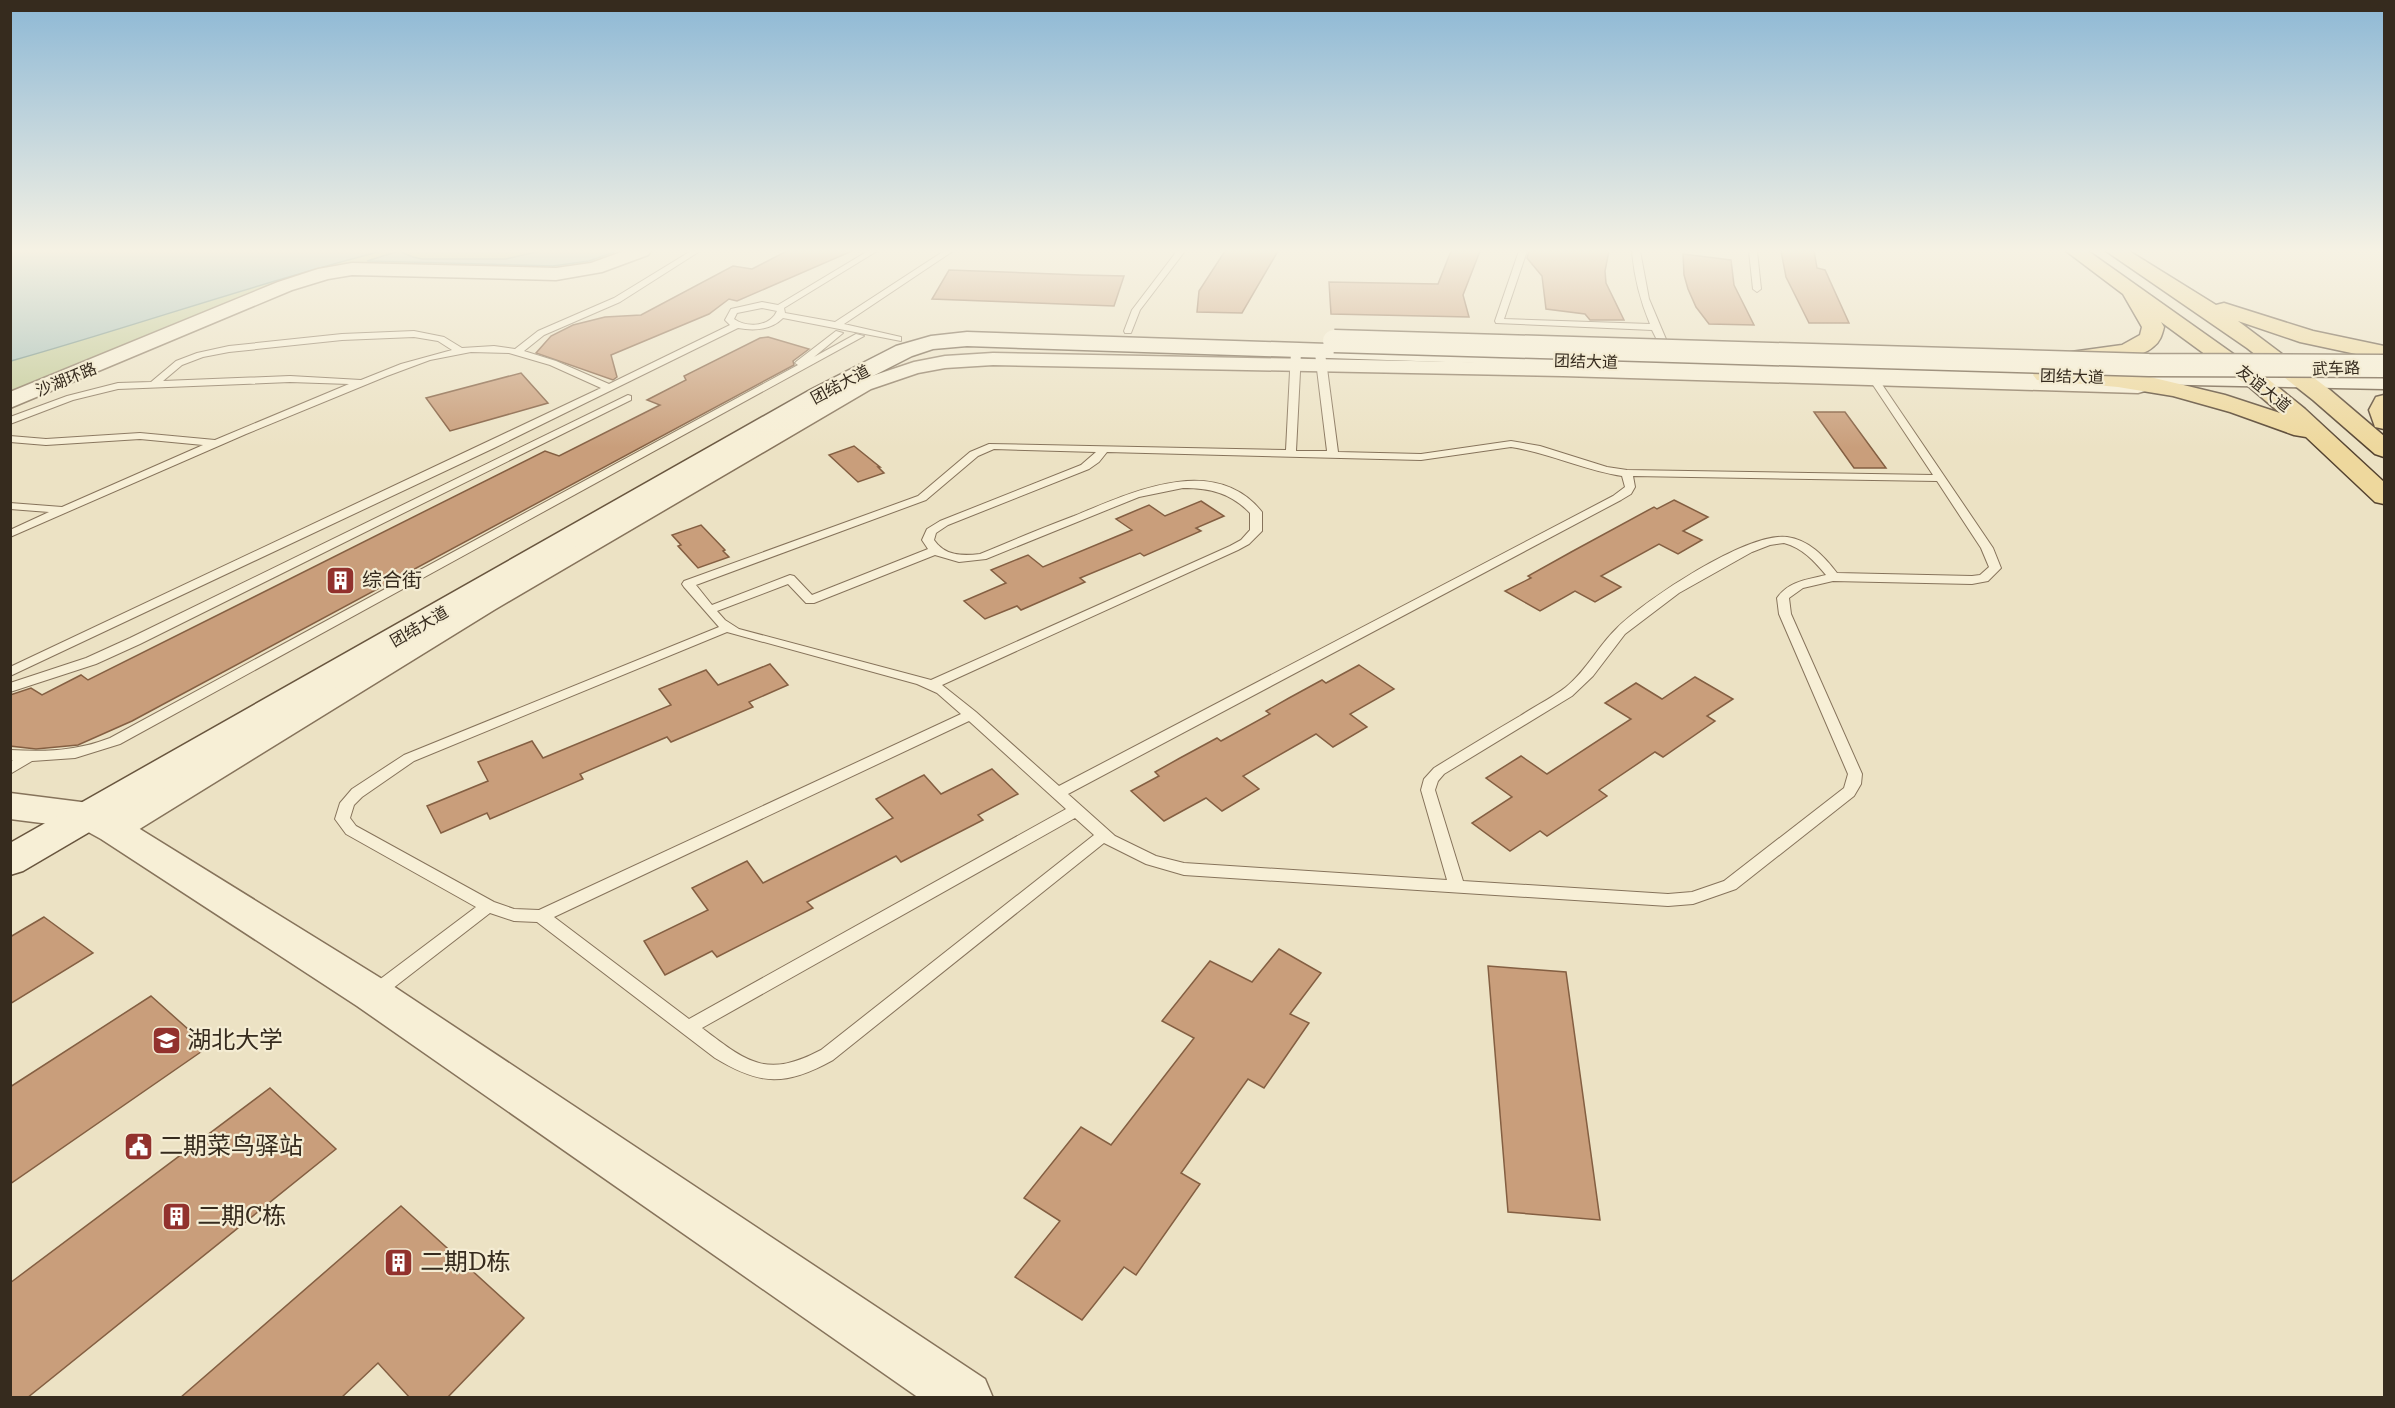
<svg xmlns="http://www.w3.org/2000/svg" width="2395" height="1408" font-family="'Roboto Serif','Noto Sans SC',serif">
<style>
.green{fill:#c2ca98}
.water{fill:#a5bfb9;stroke:#6d8d86;stroke-width:1.5}
.building{fill:#c99e7b;stroke:#845f42;stroke-width:1.5}
.lines{fill:none;stroke-linecap:round;stroke-linejoin:round}
.service-casing{stroke:#86735b;stroke-width:2}
.minor-casing{stroke:#86735b;stroke-width:3}
.tertiary-casing{stroke:#86735b;stroke-width:3}
.secondary-casing{stroke:#68553e;stroke-width:3}
.primary-casing{stroke:#54422f;stroke-width:3}
.service{fill:#f7efd6;fill-rule:evenodd}
.minor{fill:#f7efd6;fill-rule:evenodd}
.tertiary{fill:#f7efd6;fill-rule:evenodd}
.secondary{fill:#f7efd6;fill-rule:evenodd}
.primary{fill:#eed89d;fill-rule:evenodd}
.secondary-bridge-casing{stroke:#68553e;stroke-width:25;stroke-linecap:butt}
.secondary-bridge{stroke:#f7efd6;stroke-width:22}
.labels{text-anchor:middle;stroke-width:4.5;stroke-linejoin:round;paint-order:stroke}
.far-street-label{font-size:16px;fill:#362b1e;stroke:#f4ecd3}
.poi-label{font-size:20px;fill:#362b1e;stroke:#f4ecd3;text-anchor:start}
.near-poi-label{font-size:24px;fill:#362b1e;stroke:#f4ecd3;text-anchor:start}
</style>
<rect width="100%" height="100%" fill="#ece2c4"/>
<polygon class="green" points="11,251 629,251 614,258 571,269 357,265 11,396"/>
<g class="water">
<path d="M11,251H382C257,283 135,326 11,361Z"/>
<polygon points="399,251 413,257 422,259 506,259 540,251 617,251 589,261 553,266 367,261"/>
</g>
<g class="building">
<polygon points="787,251 852,251 737,301 729,299 709,314 611,355 617,377 613,380 536,353 551,336 573,325 605,317 641,315 733,266 752,269"/>
<polygon points="1225,251 1278,251 1242,313 1197,312 1199,291"/>
<polygon points="1451,251 1480,251 1463,295 1469,317 1331,314 1329,282 1438,284"/>
<polygon points="1529,251 1609,251 1605,271 1606,283 1624,320 1590,320 1585,314 1546,309 1542,276 1527,258"/>
<polygon points="1781,251 1814,251 1817,268 1825,270 1849,323 1809,323 1786,277"/>
<polygon points="1683,254 1731,260 1734,285 1754,325 1709,324 1696,307 1688,289 1684,275"/>
<polygon points="949,270 1081,275 1124,276 1114,306 932,299"/>
<polygon points="768,337 809,349 793,361 794,365 132,721 78,745 36,749 10,746 10,695 31,688 42,695 81,675 88,680 545,451 559,456 660,405 647,400 686,380 684,376 760,338"/>
<polygon points="521,373 548,403 450,431 426,398"/>
<polygon points="1814,412 1845,412 1886,468 1854,468"/>
<polygon points="854,446 880,467 878,467 884,473 858,482 829,455"/>
<polygon points="1674,500 1708,517 1683,531 1702,540 1678,554 1659,544 1601,576 1621,587 1595,602 1575,591 1540,611 1505,591 1531,578 1528,576 1573,551 1654,507 1657,509"/>
<polygon points="1201,501 1224,516 1196,528 1201,531 1144,556 1140,553 1080,578 1085,582 1021,610 1017,606 985,619 964,601 1006,583 991,570 1028,555 1043,567 1132,530 1116,519 1149,505 1165,516"/>
<polygon points="701,525 725,550 723,551 729,557 698,568 678,546 681,545 672,535"/>
<polygon points="770,664 788,685 749,702 753,707 671,742 667,737 580,774 583,779 490,819 487,813 441,833 427,806 488,781 478,762 532,741 543,758 671,705 659,689 706,670 718,685"/>
<polygon points="1359,665 1394,689 1350,714 1367,727 1333,747 1316,734 1243,776 1259,789 1222,811 1206,798 1164,821 1131,791 1159,776 1155,772 1180,758 1217,738 1221,741 1270,714 1266,711 1289,698 1322,680 1326,683"/>
<polygon points="1695,677 1733,699 1707,716 1715,721 1663,757 1655,752 1599,790 1607,796 1547,836 1540,831 1510,851 1472,823 1512,797 1486,778 1521,756 1547,774 1631,719 1605,703 1636,683 1662,699"/>
<polygon points="992,769 1018,794 978,815 983,820 901,862 896,856 807,902 813,908 717,957 712,951 665,975 644,941 708,910 692,888 747,861 763,883 893,818 876,799 924,775 941,794"/>
<polygon points="44,917 93,953 10,1004 10,937"/>
<polygon points="1279,949 1321,973 1290,1014 1309,1023 1264,1088 1248,1079 1181,1173 1200,1184 1136,1275 1124,1267 1082,1320 1015,1277 1060,1221 1024,1198 1081,1127 1111,1145 1194,1038 1162,1021 1210,961 1252,982"/>
<polygon points="1488,966 1566,972 1600,1220 1508,1212"/>
<polygon points="151,996 208,1047 10,1184 10,1087"/>
<polygon points="270,1088 336,1149 27,1398 10,1398 10,1283"/>
<polygon points="401,1206 524,1318 447,1398 410,1398 378,1363 341,1398 180,1398"/>
</g>
<g class="lines">
<defs>
<g id="service">
<path d="M691,251H700L620,302L544,335L524,351L556,361L609,384L730,325L725,320L731,309L762,302L778,305L868,251H877L784,308L785,313L835,322L944,251H953L844,324L901,337V341L783,318C771,330 754,331 738,328L494,448L10,676V667L601,388L550,365L509,353L471,352L430,360L387,376L246,434L10,537V530L49,512L10,509V503L62,507L203,445L140,439L46,445L10,442V436L46,439L140,433L215,440L349,384L290,382L118,389L73,400L10,424V417L67,396L118,383L151,382L176,361L197,353L229,346L342,334L414,331L444,337L462,348L494,346L515,349L538,331L614,298ZM762,308L777,311C770,327 747,328 734,319L737,313ZM414,337L438,341L452,350L401,364L361,380L290,376L163,381L182,365L203,357L229,352L342,340Z"/>
<polygon points="1177,251 1185,251 1140,310 1131,333 1125,333 1124,331 1132,310"/>
<path d="M1519,251H1527L1504,319L1650,324C1640,300 1634,276 1632,251H1640L1649,299L1668,344L1660,346L1652,330L1496,323L1495,321Z"/>
<polygon points="1749,251 1757,251 1761,289 1757,292 1753,289"/>
<path d="M836,331L843,333L814,357L856,334L864,336L120,744L75,758L32,761L10,774V762L13,760H10V750C46,752 77,751 110,738L798,365L795,363L797,361Z"/>
<path d="M1296,349L1301,352L1296,451H1327L1315,353L1320,350L1325,353L1338,452L1421,454L1511,441L1540,446L1607,467L1627,470L1933,475L1869,379L1877,377L1993,548L2001,568L1988,581L1972,584L1833,581L1803,588L1789,598L1791,614L1862,774L1861,784L1854,796L1736,889L1693,904L1668,906L1184,875L1146,864L1104,843L833,1060C786,1086 761,1086 715,1058L537,922L514,921L490,913L379,999L373,1001L367,999L364,994L367,989L476,907L346,834L335,819L340,803L352,789L404,755L719,627L684,587L682,584L684,581L918,496L970,452L989,444L1286,450L1291,352ZM1511,447C1549,453 1584,470 1622,476L1625,487L1613,496L1059,786L976,712L942,685L1238,550L1249,544L1262,531V512C1214,452 1130,493 1074,516C1042,528 1011,541 980,554C962,556 945,556 934,540L936,533L948,525L1089,469L1099,462L1107,452L1421,460ZM994,449L1096,452L1081,465L940,521L927,529L922,540L928,549L812,595L794,576L790,575L712,605L696,585L926,500L978,456ZM1633,476L1937,481L1981,548L1989,567L1980,575L1972,576L1837,573C1824,556 1809,540 1787,537C1747,532 1645,600 1617,628C1598,646 1587,670 1566,687C1552,698 1535,706 1520,716C1491,733 1463,750 1434,768L1424,779L1421,790L1447,880L1184,863L1156,856L1115,836L1068,794L1621,500L1631,494L1635,487ZM1183,488C1210,488 1231,493 1250,513V530L1241,540L1230,546L931,680L739,629L725,620L717,611L788,584L806,603H814L935,555L959,562L986,559L1139,497ZM1784,543C1803,548 1814,561 1826,575C1806,580 1789,581 1777,598L1779,614L1848,774L1844,788L1724,881L1692,892L1668,894L1463,881L1435,790L1438,781L1444,774L1572,696L1593,676L1625,634L1679,593L1752,552L1770,545ZM727,632L917,684L937,693L961,714L539,910L514,909L494,902L356,826L350,818L354,805L362,797L414,761ZM969,721L1066,809L689,1019L554,917ZM1075,818L1094,835L821,1050C766,1079 747,1062 702,1028Z"/>
<polygon points="628,395 631,396 631,400 140,644 96,664 10,692 10,683 86,658 130,638"/>
</g>
<polygon id="minor" points="993,353 1563,364 2138,381 2145,383 2148,387 2145,391 2138,393 1563,376 993,365 945,368 918,373 871,389 494,610 125,838 114,841 103,838 99,830 103,822 476,600 857,381 914,362 945,356"/>
<g id="tertiary">
<polygon points="624,251 651,251 648,255 602,272 556,280 352,275 328,279 292,290 10,408 10,392 278,282 318,269 352,263 556,268 591,263"/>
<polygon points="10,793 89,803 102,807 127,821 387,982 985,1379 993,1398 919,1398 357,1006 101,839 81,828 10,819"/>
</g>
<polygon id="secondary" points="967,332 2045,368 2384,375 2384,389 2045,382 967,346 933,349 912,356 826,400 23,871 10,875 10,843 810,390 896,346 931,336"/>
<g id="primary">
<path d="M2066,251H2088L2263,375L2305,409L2384,482V504L2375,502L2306,437L2294,435L2230,412L2173,396L2118,387L2037,380L2033,375L2037,370L2045,368L2107,372L2150,377L2225,395L2280,413L2247,385L2161,322L2164,327C2162,335 2160,342 2153,347C2139,360 2089,366 2071,362L2068,357L2071,352L2122,345L2140,335L2142,327L2123,294Z"/>
<polygon points="2106,251 2129,251 2216,305 2224,303 2313,331 2384,346 2384,360 2300,342 2238,321 2330,390 2384,436 2384,457 2375,454 2313,400 2247,348"/>
<polygon points="2384,395 2384,429 2375,427 2369,410 2376,397"/>
</g>
</defs>
<use href="#service" class="service-casing"/>
<use href="#minor" class="minor-casing"/>
<use href="#tertiary" class="tertiary-casing"/>
<use href="#secondary" class="secondary-casing"/>
<use href="#primary" class="primary-casing"/>
<use href="#service" class="service"/>
<use href="#minor" class="minor"/>
<use href="#tertiary" class="tertiary"/>
<use href="#secondary" class="secondary"/>
<use href="#primary" class="primary"/>
<defs>
<polyline id="secondary-bridge" points="1334,341 2149,365 2384,366"/>
</defs>
<use href="#secondary-bridge" class="secondary-bridge-casing"/>
<use href="#secondary-bridge" class="secondary-bridge"/>
</g>
<linearGradient id="sky" x2="0" y2="1"><stop stop-color="#8db8d5"/><stop offset="0.56" stop-color="#f6f2e4"/><stop offset="1" stop-color="#f6f2e4" stop-opacity="0"/></linearGradient>
<rect width="2395" height="448" fill="url(#sky)"/>
<defs>
<symbol id="building-square" viewBox="-11 -11 22 22"><rect x="-9" y="-9" width="18" height="18" rx="4" fill="#92312d" stroke="#f4ecd3"/><path d="M-4-6H4V6H1V3H-1V6H-4ZM-2.5-4.3h1.7v1.8h-1.7ZM.8-4.3h1.7v1.8H.8ZM-2.5-1h1.7V.8h-1.7ZM.8-1h1.7V.8H.8Z" fill="#fff"/></symbol>
<symbol id="university-square" viewBox="-11 -11 22 22"><rect x="-9" y="-9" width="18" height="18" rx="4" fill="#92312d" stroke="#f4ecd3"/><path d="M0-5L7-2L0 1L-7-2ZM-4 1L0 2.5L4 1V4Q0 6-4 4Z" fill="#fff"/></symbol>
<symbol id="civic-square" viewBox="-11 -11 22 22"><rect x="-9" y="-9" width="18" height="18" rx="4" fill="#92312d" stroke="#f4ecd3"/><path d="M-.6-6.5H3V-4.5H.6V-3L4-1V1h2V6H-6V1h2V-1L-.6-3ZM-1.2 2.5V6h2.4V2.5Z" fill="#fff"/></symbol>
</defs>
<g fill-rule="evenodd">
<use href="#building-square" x="324" y="564" width="33" height="33"/>
<use href="#university-square" x="150" y="1024" width="33" height="33"/>
<use href="#civic-square" x="122" y="1130" width="33" height="33"/>
<use href="#building-square" x="160" y="1200" width="33" height="33"/>
<use href="#building-square" x="382" y="1246" width="33" height="33"/>
</g>
<g class="labels">
<g class="far-street-label">
<text transform="translate(1586 361) rotate(2)" y="6">团结大道</text>
<text transform="translate(2336 368) rotate(-2)" y="6">武车路</text>
<text transform="translate(2072 376) rotate(2)" y="6">团结大道</text>
<text transform="translate(66 379) rotate(-22)" y="6">沙湖环路</text>
<text transform="translate(840 384) rotate(-28)" y="6">团结大道</text>
<text transform="translate(2264 388) rotate(39)" y="6">友谊大道</text>
<text transform="translate(419 626) rotate(-30)" y="6">团结大道</text>
</g>
<g class="poi-label">
<text x="362" y="587">综合街</text>
</g>
<g class="near-poi-label">
<text x="187" y="1048">湖北大学</text>
<text x="159" y="1154">二期菜鸟驿站</text>
<text x="197" y="1224">二期C栋</text>
<text x="420" y="1270">二期D栋</text>
</g>
</g>
<rect width="2395" height="1408" fill="none" stroke="#362b1e" stroke-width="24"/>
</svg>
